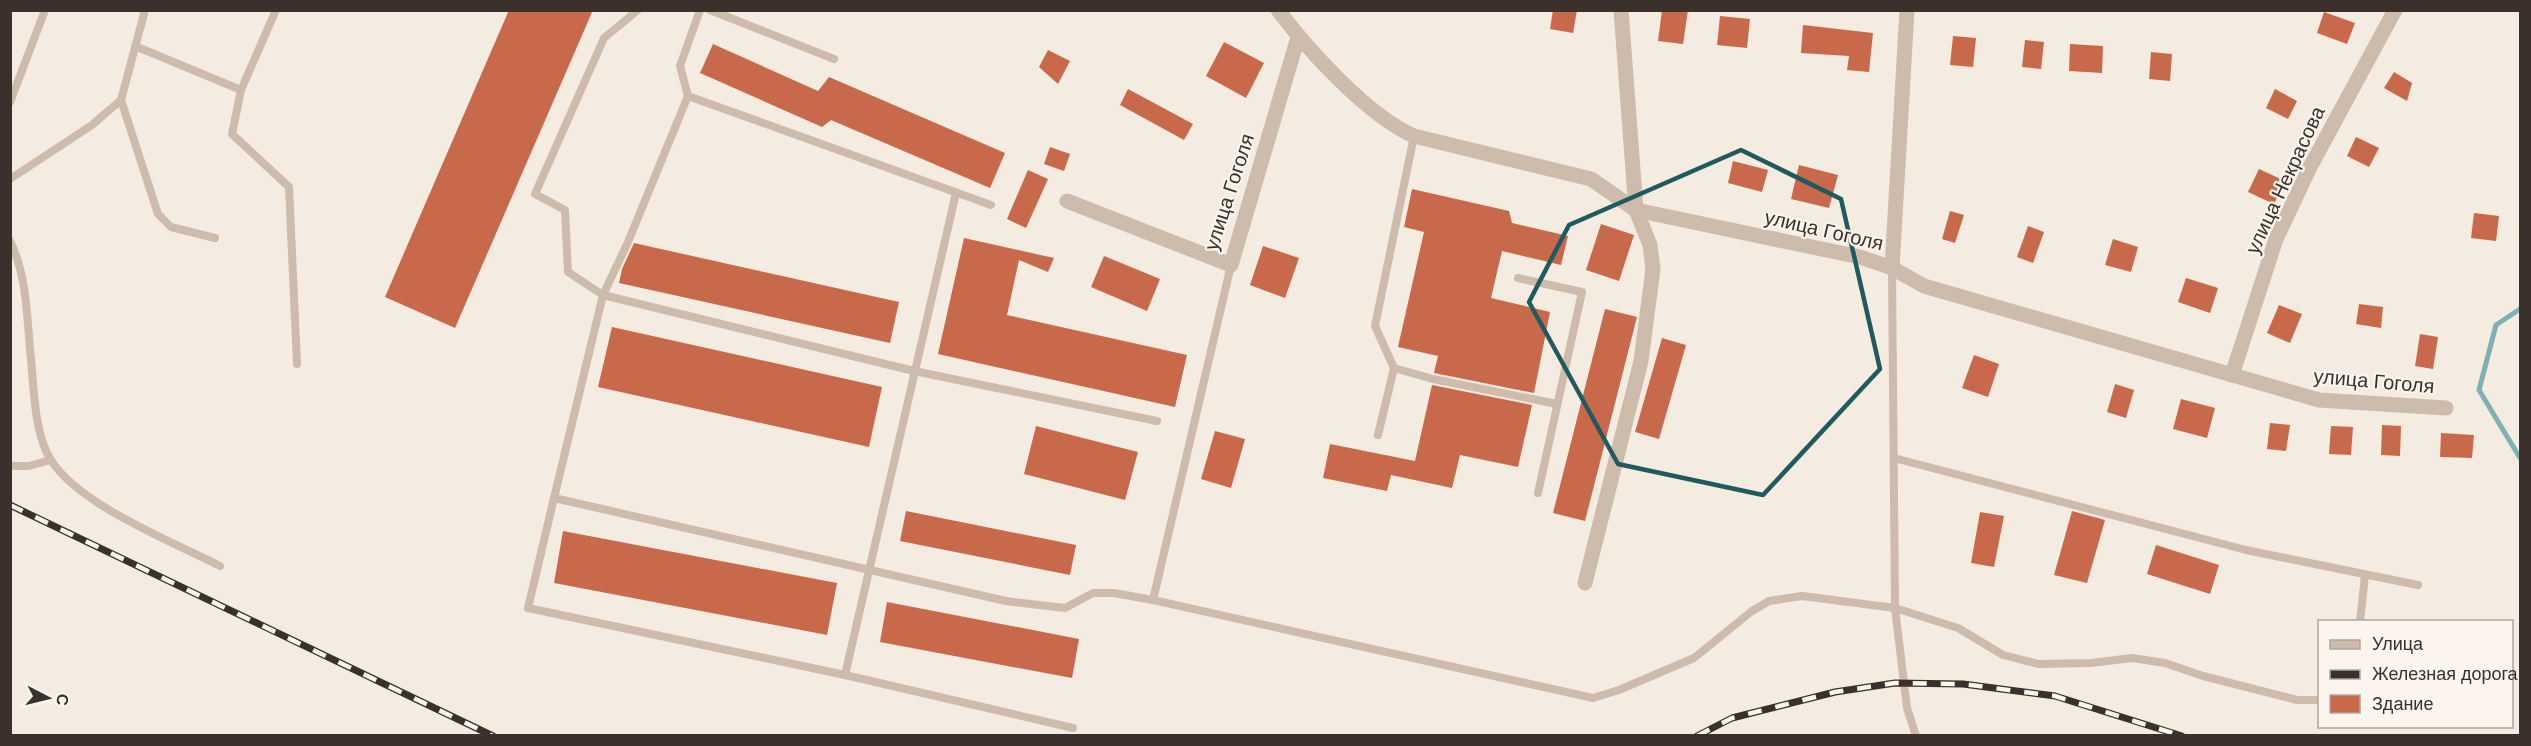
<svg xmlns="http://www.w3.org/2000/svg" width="2531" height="746" font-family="Helvetica,sans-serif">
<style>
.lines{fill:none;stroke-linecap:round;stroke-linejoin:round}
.stream{stroke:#7fb0b2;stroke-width:5}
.building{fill:#c8694b}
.lane{stroke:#cdbbac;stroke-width:8}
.street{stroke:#cdbbac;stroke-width:15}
.rail-casing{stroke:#3b302b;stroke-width:7}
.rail{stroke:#fbf5ee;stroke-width:4.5;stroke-dasharray:14;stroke-linecap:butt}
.marked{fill:none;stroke:#1f5a5e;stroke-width:4.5;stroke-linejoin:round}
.labels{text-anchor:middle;stroke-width:4.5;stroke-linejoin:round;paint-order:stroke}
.street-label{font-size:20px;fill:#3b302b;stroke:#fbf5ee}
</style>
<rect width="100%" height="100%" fill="#f4ebe1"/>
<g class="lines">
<polyline class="stream" points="2520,309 2496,325 2479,390 2520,458"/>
</g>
<g class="building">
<polygon points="509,10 593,10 455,328 385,297"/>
<polygon points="1553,10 1577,10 1573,33 1550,29"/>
<polygon points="1662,10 1688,10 1683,44 1658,41"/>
<polygon points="2324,12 2355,23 2347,44 2317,33"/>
<polygon points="1720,16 1750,19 1747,48 1717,45"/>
<polygon points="1803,25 1873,33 1869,72 1847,70 1849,56 1801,53"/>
<polygon points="1953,36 1976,38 1973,67 1950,65"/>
<polygon points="2025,40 2044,42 2041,69 2022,67"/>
<polygon points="1224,42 1264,63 1246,98 1206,76"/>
<polygon points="713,44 818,91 829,77 1005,153 990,188 831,120 822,127 700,73"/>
<polygon points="2070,44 2103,46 2102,73 2069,71"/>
<polygon points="1048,50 1070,61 1058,84 1039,67"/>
<polygon points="2151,52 2172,54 2170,81 2149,79"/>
<polygon points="2394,72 2412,83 2407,101 2384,88"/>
<polygon points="1128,89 1193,124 1184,140 1120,105"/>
<polygon points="2275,89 2297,101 2288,119 2266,108"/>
<polygon points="2356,137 2379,148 2369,167 2347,156"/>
<polygon points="1050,147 1070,154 1064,171 1044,164"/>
<polygon points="1733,161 1768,170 1762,192 1728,183"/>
<polygon points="1799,165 1838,175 1829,208 1791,199"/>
<polygon points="2259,169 2285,181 2274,204 2248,192"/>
<polygon points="1028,170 1048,179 1026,228 1007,219"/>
<polygon points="1412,189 1509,211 1512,223 1568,236 1561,265 1502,251 1491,298 1550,312 1534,393 1434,373 1438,356 1398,347 1424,232 1404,227"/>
<polygon points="1950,211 1964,215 1955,243 1942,239"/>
<polygon points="2474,213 2499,216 2496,241 2471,238"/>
<polygon points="1601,224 1634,235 1619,281 1586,270"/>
<polygon points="2028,226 2044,232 2033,263 2017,257"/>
<polygon points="964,238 1054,258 1048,272 1019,260 1007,315 1187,355 1175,407 938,354"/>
<polygon points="2113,239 2138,247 2131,272 2105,265"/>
<polygon points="634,243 899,302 890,343 619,283 622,269"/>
<polygon points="1263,246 1299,258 1285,298 1250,285"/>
<polygon points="1104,256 1160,279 1147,311 1091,287"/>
<polygon points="2186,278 2218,288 2210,313 2178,302"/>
<polygon points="2359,304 2383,307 2381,328 2356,324"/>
<polygon points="2279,305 2302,314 2290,343 2267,333"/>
<polygon points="1605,309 1637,317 1585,521 1553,513"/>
<polygon points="612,327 882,387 869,447 598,387"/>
<polygon points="2420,334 2438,337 2433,369 2415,366"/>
<polygon points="1662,338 1686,345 1659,439 1635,432"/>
<polygon points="1974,355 1999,364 1988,397 1962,388"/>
<polygon points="2115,384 2134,390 2126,418 2107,412"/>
<polygon points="1432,385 1532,405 1518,467 1460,455 1452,488 1391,475 1387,491 1323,478 1330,444 1415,461"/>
<polygon points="2181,399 2215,408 2207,438 2173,429"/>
<polygon points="2270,423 2290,425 2286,451 2267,449"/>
<polygon points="2382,425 2401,426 2400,456 2381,455"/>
<polygon points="1036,426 1138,452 1125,500 1024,474"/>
<polygon points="2331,426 2353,427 2351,455 2329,454"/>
<polygon points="1215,431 1245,439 1231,488 1201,479"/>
<polygon points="2441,433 2474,435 2472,458 2440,457"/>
<polygon points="906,511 1076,545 1070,575 900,541"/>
<polygon points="2072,511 2105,520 2087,583 2054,575"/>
<polygon points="1980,512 2004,516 1994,567 1971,563"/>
<polygon points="563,531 837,583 827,635 554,583"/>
<polygon points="2156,545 2219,565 2210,594 2147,574"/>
<polygon points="887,602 1079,639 1072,678 880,642"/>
</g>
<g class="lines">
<g class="lane">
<polyline points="276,10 241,90 232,134 289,187 297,364"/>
<polyline points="638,10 604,38 535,194 565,210 568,272 603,295 914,371 1157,421"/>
<polyline points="700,10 680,66 688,96 628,242 603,295 554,498 1006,601 1065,608 1093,593 1114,593 1153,600"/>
<polyline points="710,10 834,59"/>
<polyline points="135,46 241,90"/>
<polyline points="688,96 991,205"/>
<polyline points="121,100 158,214 171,227 215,238"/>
<polyline points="10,102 45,10"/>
<polyline points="10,179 92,125 121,100 145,10"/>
<path d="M10,241C26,273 27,314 30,349C34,381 33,433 51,460C79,505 173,542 220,566"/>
<polyline points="1231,265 1153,600 1593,698 1619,690 1694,658 1752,611 1769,601 1802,596 1895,608 1958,628 2003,655 2038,664 2091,663 2132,658 2165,663 2203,676 2297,700 2320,700"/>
<polyline points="1892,268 1895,608 1907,708 1916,736"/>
<polyline points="1518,278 1582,292 1538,493"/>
<polyline points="1394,368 1433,379 1557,404"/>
<polyline points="1378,435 1394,368 1375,326 1414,136"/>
<polyline points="1894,458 2246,550 2418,585"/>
<polyline points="10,466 29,466 50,460"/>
<polyline points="554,498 528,608 845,675 1073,728"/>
<polyline points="2360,622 2365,575"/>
<polyline points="845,675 956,193"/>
</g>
<g class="street">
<path d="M1278,10C1308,50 1368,116 1414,136L1591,179L1636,210L1860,257L1892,268L1924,286L2319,400L2446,408"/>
<polyline points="1067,201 1231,265 1298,37"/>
<polyline points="1892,268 1907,10"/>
<polyline points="2232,375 2276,239 2309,169 2395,10"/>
<polyline points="1585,583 1641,361 1653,269 1650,245 1636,210 1621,10"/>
</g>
<defs>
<g id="rail">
<polyline points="10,505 493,736"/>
<polyline points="1697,736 1732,718 1835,692 1895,683 1963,684 2055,696 2182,736"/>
</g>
</defs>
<use href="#rail" class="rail-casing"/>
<use href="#rail" class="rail"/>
</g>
<path class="marked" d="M1741,150L1841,199L1880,369L1763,495L1618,464L1529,302L1569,225Z"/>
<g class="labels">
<g class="street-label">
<text transform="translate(2285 180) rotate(-65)" y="7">улица Некрасова</text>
<text transform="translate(1229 192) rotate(-72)" y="7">улица Гоголя</text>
<text transform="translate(1824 230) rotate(13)" y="7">улица Гоголя</text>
<text transform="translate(2374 381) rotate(5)" y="7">улица Гоголя</text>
</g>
</g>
<rect width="2531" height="746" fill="none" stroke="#3b302b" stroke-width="24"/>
<rect x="2318" y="620" width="195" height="108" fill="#fbf5ee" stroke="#aea6a0" stroke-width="1.5"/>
<rect x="2330" y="640" width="30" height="9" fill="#cdbbac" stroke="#aea6a0" stroke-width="1.5"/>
<text x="2372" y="650" font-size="18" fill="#3b302b">Улица</text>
<rect x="2330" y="670" width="30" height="9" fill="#3b302b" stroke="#aea6a0" stroke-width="1.5"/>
<text x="2372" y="680" font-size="18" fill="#3b302b">Железная дорога</text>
<rect x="2330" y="695" width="30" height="18" fill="#c8694b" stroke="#aea6a0" stroke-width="1.5"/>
<text x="2372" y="710" font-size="18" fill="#3b302b">Здание</text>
<g transform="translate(48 698) rotate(97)" stroke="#fbf5ee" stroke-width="4.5" paint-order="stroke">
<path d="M0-4.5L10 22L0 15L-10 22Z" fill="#3b302b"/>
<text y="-9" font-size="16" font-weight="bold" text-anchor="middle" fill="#3b302b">С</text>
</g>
</svg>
